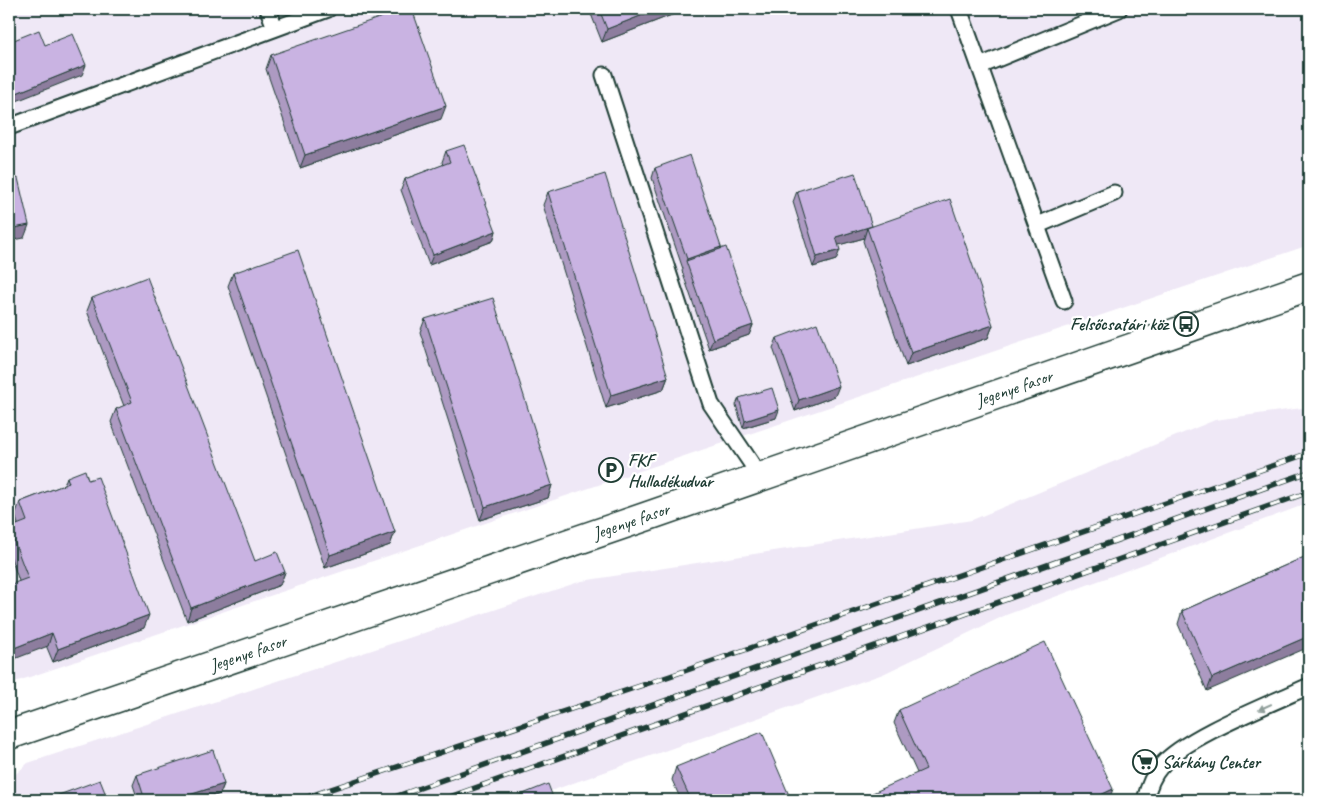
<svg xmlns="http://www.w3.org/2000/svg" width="1318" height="809" font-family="Caveat,sans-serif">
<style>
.built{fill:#efe8f6}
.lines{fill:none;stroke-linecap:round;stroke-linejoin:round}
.lane-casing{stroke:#1f3d34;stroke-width:19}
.street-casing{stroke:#1f3d34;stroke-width:31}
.lane{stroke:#fff;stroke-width:15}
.street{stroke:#fff;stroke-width:28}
.rail-casing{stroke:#1f3d34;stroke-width:5.5}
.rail{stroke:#fff;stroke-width:4;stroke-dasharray:11;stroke-linecap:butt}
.wall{fill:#ad9ac2;stroke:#1f3d34}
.shaded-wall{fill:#8d7d9e;stroke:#1f3d34}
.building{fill:#c9b3e2;stroke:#1f3d34}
.oneway{fill:#8f9e9a}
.labels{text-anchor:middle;stroke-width:4.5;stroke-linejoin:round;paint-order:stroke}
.poi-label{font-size:18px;font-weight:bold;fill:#1f3d34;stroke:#fff;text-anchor:start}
.street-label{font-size:18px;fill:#1f3d34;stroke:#fff}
</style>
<rect width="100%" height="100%" fill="#fff"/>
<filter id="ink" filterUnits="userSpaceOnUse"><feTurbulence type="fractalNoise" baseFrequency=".02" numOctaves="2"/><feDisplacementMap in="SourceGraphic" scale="10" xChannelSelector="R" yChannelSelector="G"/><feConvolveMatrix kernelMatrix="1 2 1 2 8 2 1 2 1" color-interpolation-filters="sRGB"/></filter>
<g filter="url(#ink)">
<g class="built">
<polygon points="9,9 1309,9 1309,245 9,684"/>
<polygon points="1309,407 1309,503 1006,615 883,674 525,800 9,800 9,780 28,763 582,581 972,520 1215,420"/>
</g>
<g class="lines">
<defs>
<g id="lane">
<polyline points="268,9 275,28"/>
<polyline points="959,9 1064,301"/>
<polyline points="980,66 1119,9"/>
<polyline points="604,75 711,404 760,476"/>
<polyline points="9,127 328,9"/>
<polyline points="1038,225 1114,193"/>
<path d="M1145,800C1148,788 1152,776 1161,766C1184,737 1273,703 1309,686"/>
</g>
<polyline id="street" points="9,735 648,516 1309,286"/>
</defs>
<use href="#lane" class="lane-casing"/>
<use href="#street" class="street-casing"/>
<use href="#lane" class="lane"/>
<use href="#street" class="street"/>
<defs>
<g id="rail">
<polyline points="298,800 670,676 1309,453"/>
<polyline points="386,800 1309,472"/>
<polyline points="441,800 1309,492"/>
</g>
</defs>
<use href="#rail" class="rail-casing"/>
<use href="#rail" class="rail"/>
</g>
<g class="wall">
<polygon points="589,9 687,9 602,42"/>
<polygon points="271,55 441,119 300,168 266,69"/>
<polygon points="446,151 496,231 493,241 429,265 401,190 405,179 443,165 442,162"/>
<polygon points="655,168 721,247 721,249 753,325 749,335 709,349 682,271 683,269 652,178"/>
<polygon points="797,191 872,226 993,325 988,338 906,366 863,241 864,238 838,245 836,260 813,267 793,202"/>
<polygon points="548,192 668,377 663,390 606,408 543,205"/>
<polygon points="233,273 395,532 390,545 325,568 228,286"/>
<polygon points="92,298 255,561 285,572 280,585 187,621 111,422 116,409 124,406 87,311"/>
<polygon points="425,319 552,485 548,498 480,520 420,332"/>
<polygon points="777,338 835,396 795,411 773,348"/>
<polygon points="739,398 776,418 743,428 736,405"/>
<polygon points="67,477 144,628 53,662 19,581 9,552 9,528 18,524 15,515 20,502 64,485"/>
<polygon points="1309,555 1207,691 1178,624 1182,611"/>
<polygon points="899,710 1109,800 917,773 894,723"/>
<polygon points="676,767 791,800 681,800 672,780"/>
<polygon points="137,775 224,784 220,794 201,800 138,800 133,785"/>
</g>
<g class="shaded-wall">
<polygon points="658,9 687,9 602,42 607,29"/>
<polygon points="86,65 82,75 9,104 9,96"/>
<polygon points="446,106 441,119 300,168 305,155"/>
<polygon points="29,225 24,238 9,241 9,229"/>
<polygon points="872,226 867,228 864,238 832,247 836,237"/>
<polygon points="496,231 493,241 429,265 433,255"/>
<polygon points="721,247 718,257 686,261 687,259"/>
<polygon points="840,250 836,260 813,267 817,257"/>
<polygon points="753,325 749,335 709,349 713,339"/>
<polygon points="993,325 988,338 906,366 911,353"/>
<polygon points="668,377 663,390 606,408 611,395"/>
<polygon points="839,386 835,396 795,411 799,400"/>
<polygon points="779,410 776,418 743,428 745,421"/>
<polygon points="552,485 548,498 480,520 485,507"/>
<polygon points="395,532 390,545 325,568 330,555"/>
<polygon points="285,572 280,585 187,621 191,608"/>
<polygon points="149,615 144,628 53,662 58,649"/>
<polygon points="52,633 48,646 9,661 9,650"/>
<polygon points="1309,636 1309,647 1207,691 1212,678"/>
<polygon points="224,784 220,794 201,800 173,800"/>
<polygon points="1113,789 1109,800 1090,800"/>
</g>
<g class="building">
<polygon points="405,9 412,9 446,106 305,155 271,55"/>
<polygon points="599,9 658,9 607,29"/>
<polygon points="39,30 45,45 73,34 86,65 9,96 9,42"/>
<polygon points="464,145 496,231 433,255 405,179 450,162 446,151"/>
<polygon points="690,155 721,247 687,259 655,168"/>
<polygon points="855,173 872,226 836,237 840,250 817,257 797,191"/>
<polygon points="605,174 668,377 611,395 548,192"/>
<polygon points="18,178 29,225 9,229 9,180"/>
<polygon points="950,199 993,325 911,353 867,228"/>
<polygon points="726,247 753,325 713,339 686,261"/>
<polygon points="298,250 395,532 330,555 233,273"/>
<polygon points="147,277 255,561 277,552 285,572 191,608 116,409 132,402 92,298"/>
<polygon points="493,298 552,485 485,507 425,319"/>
<polygon points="817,323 839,386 799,400 777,338"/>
<polygon points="772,388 779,410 745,421 739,398"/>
<polygon points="85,470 88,480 98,477 149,615 58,649 52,633 9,650 9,585 28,578 9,528 27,521 20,502 69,483 67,477"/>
<polygon points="1309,555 1309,636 1212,678 1182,611"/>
<polygon points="1045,642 1113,789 1090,800 857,800 926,769 899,710"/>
<polygon points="762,732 791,800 691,800 676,767"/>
<polygon points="213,750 224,784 173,800 145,800 137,775"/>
<polygon points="100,780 108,800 45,800"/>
<polygon points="548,784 554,800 508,800"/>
<polygon points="1309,793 1309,800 1292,800"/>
</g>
<defs><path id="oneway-solid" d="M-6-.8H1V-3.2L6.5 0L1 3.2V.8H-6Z" transform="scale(1.25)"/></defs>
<use class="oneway" href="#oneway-solid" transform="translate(1265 707) rotate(155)"/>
</g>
<defs>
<symbol id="bus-ring" viewBox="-11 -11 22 22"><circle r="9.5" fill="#fff" stroke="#1f3d34" stroke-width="1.5"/><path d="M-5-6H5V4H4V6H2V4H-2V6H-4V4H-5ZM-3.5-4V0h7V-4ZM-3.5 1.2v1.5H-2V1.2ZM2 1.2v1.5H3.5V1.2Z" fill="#1f3d34"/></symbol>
<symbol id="parking-ring" viewBox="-11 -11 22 22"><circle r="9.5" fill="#fff" stroke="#1f3d34" stroke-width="1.5"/><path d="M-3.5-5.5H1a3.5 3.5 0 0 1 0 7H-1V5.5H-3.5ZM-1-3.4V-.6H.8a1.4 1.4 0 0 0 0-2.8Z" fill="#1f3d34"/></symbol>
<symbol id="supermarket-ring" viewBox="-11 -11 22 22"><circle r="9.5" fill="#fff" stroke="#1f3d34" stroke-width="1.5"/><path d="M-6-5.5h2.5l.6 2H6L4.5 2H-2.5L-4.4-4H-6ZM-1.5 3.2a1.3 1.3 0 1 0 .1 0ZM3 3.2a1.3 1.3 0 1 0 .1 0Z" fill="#1f3d34"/></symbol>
</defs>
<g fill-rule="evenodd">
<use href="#bus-ring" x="1172" y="310" width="28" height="28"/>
<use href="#parking-ring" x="597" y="456" width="28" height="28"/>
<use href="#supermarket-ring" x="1131" y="748" width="28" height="28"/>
</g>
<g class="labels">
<g class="poi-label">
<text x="1168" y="330" text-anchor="end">Felsőcsatári köz</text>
<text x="628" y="466">FKF<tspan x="628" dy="21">Hulladékudvar</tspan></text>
<text x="1162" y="768">Sárkány Center</text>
</g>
<g class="street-label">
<text transform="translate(1014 388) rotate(-19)" y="6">Jegenye fasor</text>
<text transform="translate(631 521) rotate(-19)" y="6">Jegenye fasor</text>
<text transform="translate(248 653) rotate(-19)" y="6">Jegenye fasor</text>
</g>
</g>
<rect width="1318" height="809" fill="none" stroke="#fff" stroke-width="30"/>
<rect x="15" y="15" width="1288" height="779" fill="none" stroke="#1f3d34" stroke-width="2" filter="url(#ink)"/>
</svg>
